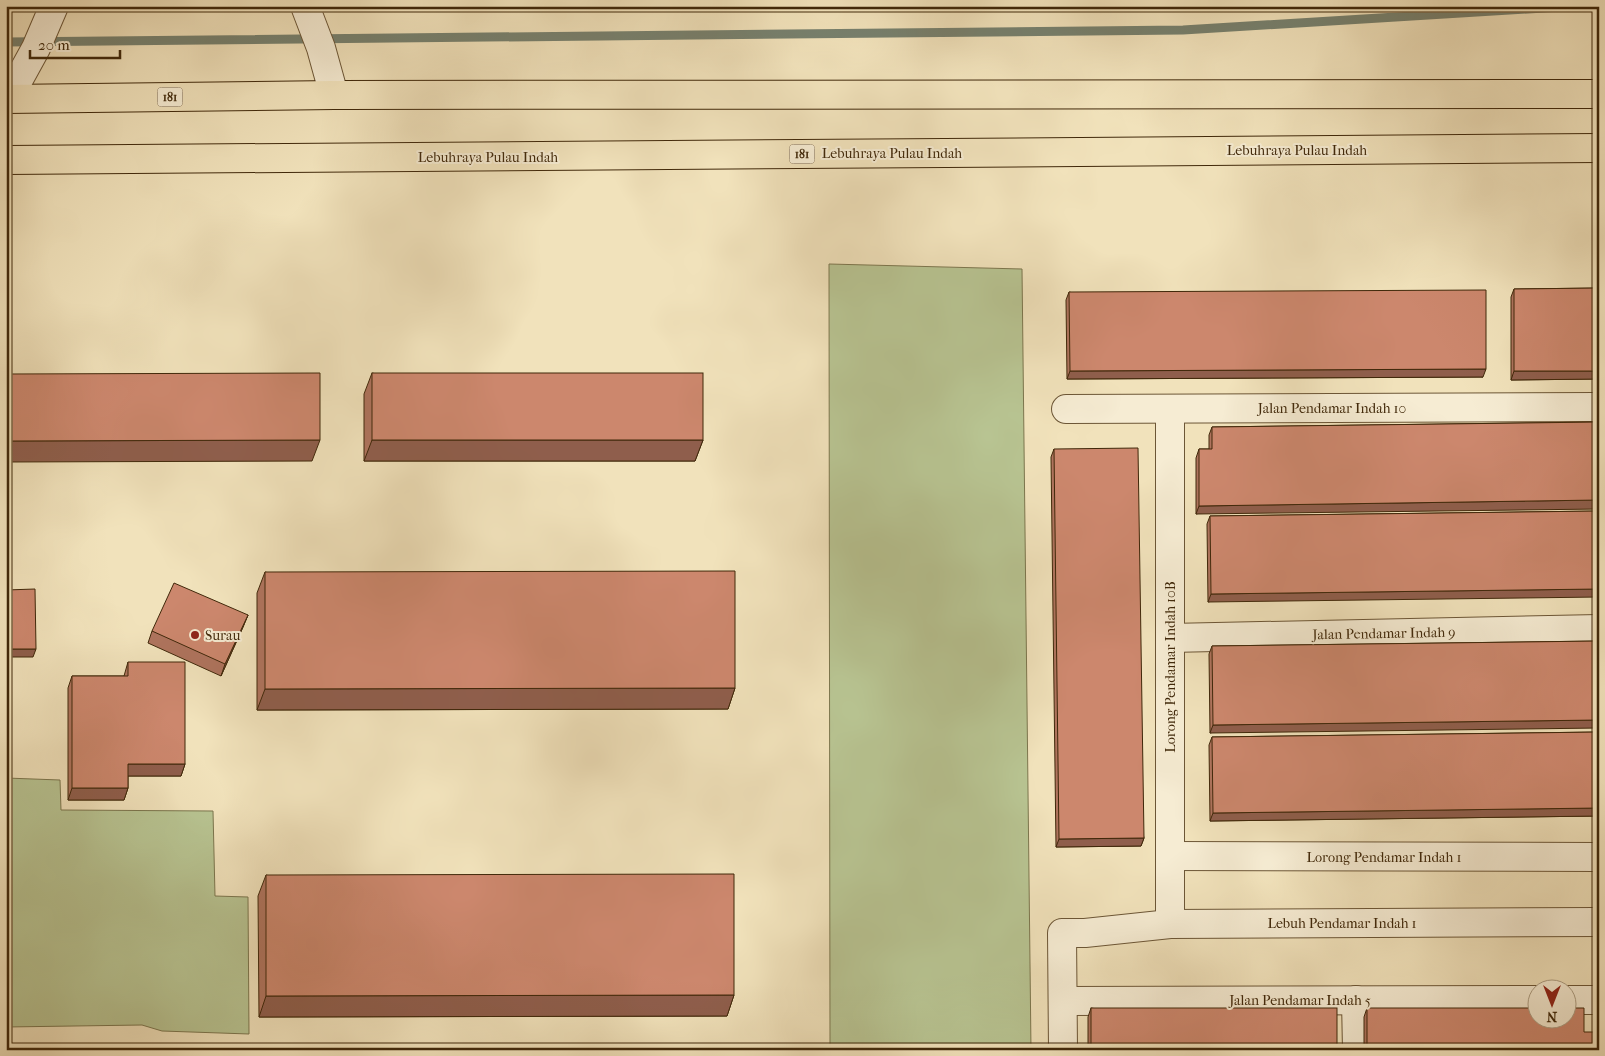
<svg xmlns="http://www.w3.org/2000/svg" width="1605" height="1056" font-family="'IM FELL French Canon',serif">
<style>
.green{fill:#b8c492;stroke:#7c764e}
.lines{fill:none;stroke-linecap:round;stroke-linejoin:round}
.stream{stroke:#77816f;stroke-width:9}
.minor-casing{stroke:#6c5636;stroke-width:30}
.major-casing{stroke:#40280a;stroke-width:30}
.minor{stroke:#f6ecd3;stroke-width:28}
.major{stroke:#f1e2bb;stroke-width:28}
.wall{fill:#af745e;stroke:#40280a}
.shaded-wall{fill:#8f5e4c;stroke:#40280a}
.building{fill:#cc876d;stroke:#40280a}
.poi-dot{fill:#8f2418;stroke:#f6ecd3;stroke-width:2}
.labels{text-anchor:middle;stroke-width:4;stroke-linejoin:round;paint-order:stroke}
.shield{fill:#f6ecd3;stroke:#776346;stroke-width:1}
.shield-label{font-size:12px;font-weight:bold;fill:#40280a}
.street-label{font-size:14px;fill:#40280a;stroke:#f6ecd3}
.poi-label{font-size:14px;fill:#40280a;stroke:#f6ecd3;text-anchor:start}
</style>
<rect width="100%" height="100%" fill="#f1e2bb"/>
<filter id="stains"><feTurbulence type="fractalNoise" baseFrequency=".004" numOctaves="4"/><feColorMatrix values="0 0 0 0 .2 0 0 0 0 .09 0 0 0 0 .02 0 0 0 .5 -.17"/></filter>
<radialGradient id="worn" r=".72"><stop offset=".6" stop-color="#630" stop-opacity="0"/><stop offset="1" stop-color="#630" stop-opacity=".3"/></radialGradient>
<g class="green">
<polygon points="829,264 1022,269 1031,1050 830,1050"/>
<polygon points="6,778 60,780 61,810 213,811 215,896 248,897 249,1034 162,1031 142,1025 6,1027"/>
</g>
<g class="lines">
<polyline class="stream" points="6,42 1183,30 1576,6"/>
<defs>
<g id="minor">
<polyline points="305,6 321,48 334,95"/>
<polyline points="8,99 36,48 54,6"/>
<polyline points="1066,409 1599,407"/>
<polyline points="1170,409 1170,924"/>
<polyline points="1170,638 1599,629"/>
<polyline points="1170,856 1599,857"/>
<polyline points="1356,1000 1357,1050"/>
<polyline points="1568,1000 1599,1000"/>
<polyline points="1063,1001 1538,1000"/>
<polyline points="1063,1050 1062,933 1085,933 1170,924 1599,922"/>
</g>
<g id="major">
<polyline points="6,99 334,95 1599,94"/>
<polyline points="6,160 1599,148"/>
</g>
</defs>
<use href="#minor" class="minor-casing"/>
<use href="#major" class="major-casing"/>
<use href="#minor" class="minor"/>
<use href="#major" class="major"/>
</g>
<g class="wall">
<polygon points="1599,288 1599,379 1511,380 1511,297 1514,289"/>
<polygon points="1069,292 1483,377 1067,379 1066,300"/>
<polygon points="372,373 703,440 695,461 364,461 364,394"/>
<polygon points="1599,422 1196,514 1196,458 1199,449 1209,449 1209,435 1212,427"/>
<polygon points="1054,449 1144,838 1141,846 1056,847 1051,457"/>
<polygon points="1599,511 1208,602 1207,524 1210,516"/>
<polygon points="265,572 735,688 728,709 257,710 257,593"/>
<polygon points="248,615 243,627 221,676 148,643 152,631"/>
<polygon points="1599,641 1210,733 1209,654 1212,646"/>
<polygon points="128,662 185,764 181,776 128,776 128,788 124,800 68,800 68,688 72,676 124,676"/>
<polygon points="1599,732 1599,816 1210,821 1209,745 1212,737"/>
<polygon points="266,875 734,995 727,1016 259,1017 258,896"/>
<polygon points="1091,1008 1337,1050 1088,1050 1088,1017"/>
<polygon points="1367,1008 1584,1032 1599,1050 1364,1050 1364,1017"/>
</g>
<g class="shaded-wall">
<polygon points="1486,369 1483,377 1067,379 1070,371"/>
<polygon points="1514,371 1599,371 1599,379 1511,380"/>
<polygon points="320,440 312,461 6,462 6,441"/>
<polygon points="372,440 703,440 695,461 364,461"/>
<polygon points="1599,500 1599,509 1196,514 1199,506"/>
<polygon points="1599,589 1599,597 1208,602 1211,594"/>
<polygon points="248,615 243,627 221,676 225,664"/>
<polygon points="6,649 36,649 33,657 6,657"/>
<polygon points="735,688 728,709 257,710 265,689"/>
<polygon points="1599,720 1599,728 1210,733 1213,725"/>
<polygon points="128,764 185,764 181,776 124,776"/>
<polygon points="72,788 128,788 124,800 68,800"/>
<polygon points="1599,808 1599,816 1210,821 1213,813"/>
<polygon points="1144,838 1141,846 1056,847 1059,839"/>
<polygon points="734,995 727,1016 259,1017 266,996"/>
</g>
<g class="building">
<polygon points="1599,288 1599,371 1514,371 1514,289"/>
<polygon points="1486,290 1486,369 1070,371 1069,292"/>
<polygon points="320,373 320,440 6,441 6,374"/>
<rect x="372" y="373" width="331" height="67"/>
<polygon points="1599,422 1599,500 1199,506 1199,449 1212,449 1212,427"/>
<polygon points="1138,448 1144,838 1059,839 1054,449"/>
<polygon points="1599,511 1599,589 1211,594 1210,516"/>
<polygon points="735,571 735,688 265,689 265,572"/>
<polygon points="174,583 248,615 225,664 152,631"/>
<polygon points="35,589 36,649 6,649 6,590"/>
<polygon points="1599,641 1599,720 1213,725 1212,646"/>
<polygon points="128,662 185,662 185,764 128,764 128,788 72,788 72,676 128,676"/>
<polygon points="1599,732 1599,808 1213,813 1212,737"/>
<polygon points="734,874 734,995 266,996 266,875"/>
<rect x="1091" y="1008" width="246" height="42"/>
<polygon points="1367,1008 1538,1008 1538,1018 1568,1018 1568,1008 1584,1008 1584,1032 1599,1032 1599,1050 1367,1050"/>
</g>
<circle class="poi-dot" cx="195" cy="635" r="5"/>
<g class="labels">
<g class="shield">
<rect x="157.5" y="87.5" width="25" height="19" rx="4"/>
<rect x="789.5" y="144.5" width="25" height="19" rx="4"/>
</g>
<g class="shield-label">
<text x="170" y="101">181</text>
<text x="802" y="158">181</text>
</g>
<g class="street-label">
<text x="1297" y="155">Lebuhraya Pulau Indah</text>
<text x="892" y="158">Lebuhraya Pulau Indah</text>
<text x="488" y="162">Lebuhraya Pulau Indah</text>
<text x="1332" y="413">Jalan Pendamar Indah 10</text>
<text transform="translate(1384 633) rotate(-1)" y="5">Jalan Pendamar Indah 9</text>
<text transform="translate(1170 667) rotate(-90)" y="5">Lorong Pendamar Indah 10B</text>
<text x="1384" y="862">Lorong Pendamar Indah 1</text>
<text x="1342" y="928">Lebuh Pendamar Indah 1</text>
<text x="1300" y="1005">Jalan Pendamar Indah 5</text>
</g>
<g class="poi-label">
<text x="205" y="640">Surau</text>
</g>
</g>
<rect width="1605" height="1056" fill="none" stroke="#f1e2bb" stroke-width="25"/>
<rect x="8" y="8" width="1590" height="1041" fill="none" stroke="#40280a" stroke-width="2.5"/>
<rect x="12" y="12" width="1580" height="1031" fill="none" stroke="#40280a"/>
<g transform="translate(1552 1004) rotate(180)"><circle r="24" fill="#f6ecd3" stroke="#ad9e83"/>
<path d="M0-4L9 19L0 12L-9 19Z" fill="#8f2418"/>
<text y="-8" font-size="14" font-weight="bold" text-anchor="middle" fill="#40280a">N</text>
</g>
<path d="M30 50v8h90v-8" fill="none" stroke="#40280a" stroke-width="2.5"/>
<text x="38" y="50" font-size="15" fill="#40280a" stroke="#f6ecd3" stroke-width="4" paint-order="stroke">20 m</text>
<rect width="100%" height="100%" filter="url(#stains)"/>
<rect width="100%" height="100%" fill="url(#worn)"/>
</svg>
